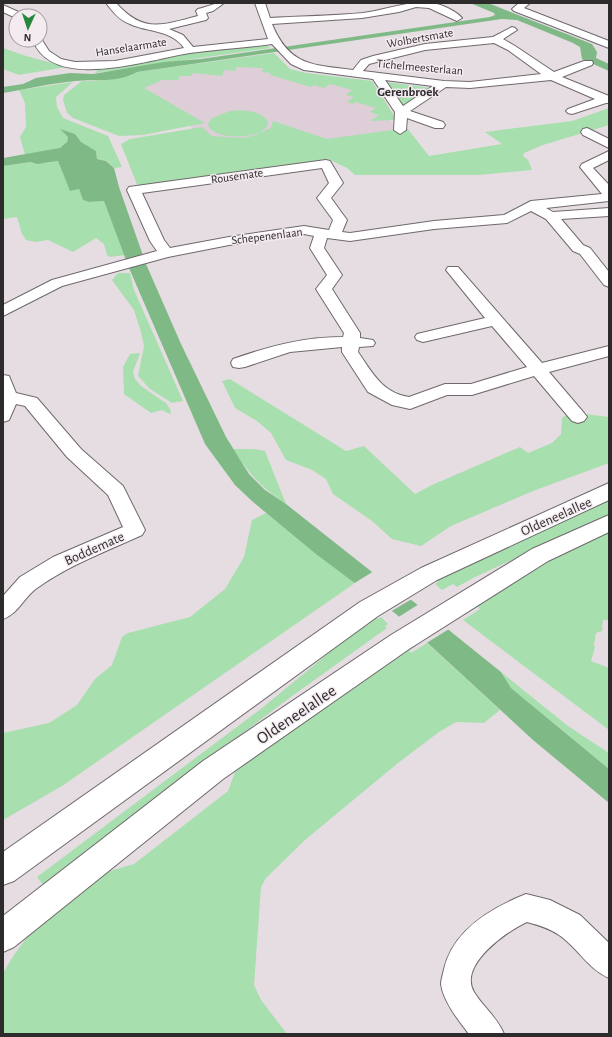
<svg xmlns="http://www.w3.org/2000/svg" width="612" height="1037" font-family="'Alegreya Sans',sans-serif">
<style>
.built{fill:#ddced7}
.green{fill:#a8dfae}
.water{fill:#7fba86}
.pier{fill:#e6dde2}
.lines{fill:none;stroke-linecap:round;stroke-linejoin:round}
.street-casing{stroke:#6f686d;stroke-width:2}
.secondary-casing{stroke:#6f686d;stroke-width:2}
.street{fill:#fff;fill-rule:evenodd}
.secondary{fill:#fff;fill-rule:evenodd}
.labels{text-anchor:middle;stroke-width:3;stroke-linejoin:round;paint-order:stroke}
.far-street-label{font-size:12px;fill:#2e2b2d;stroke:#f3ebf0}
.far-neighbourhood-label{font-size:13px;font-weight:bold;fill:#2e2b2d;stroke:#f3ebf0}
.street-label{font-size:14px;fill:#2e2b2d;stroke:#f3ebf0}
.near-street-label{font-size:17px;fill:#2e2b2d;stroke:#f3ebf0}
</style>
<rect width="100%" height="100%" fill="#e6dde2"/>
<polygon class="built" points="268,56 282,68 301,74 367,83 398,133 327,143 238,141 195,133 187,121 141,94 145,77"/>
<g class="green">
<polygon points="265,43 270,48 95,73 97,71 96,68 188,52 209,51"/>
<polygon points="3,48 23,55 66,67 19,75 3,69"/>
<polygon points="274,53 290,69 306,73 372,81 397,120 370,121 379,115 370,112 376,108 355,102 353,104 347,102 354,97 346,95 352,90 330,84 324,88 314,85 311,87 270,75 271,73 262,72 263,68 237,67 235,71 224,70 222,76 193,73 191,76 180,76 178,80 162,80 144,88 205,123 143,135 119,136 73,118 67,113 63,100 64,95 82,81 95,81 130,76 137,72"/>
<path d="M73,82L56,97L57,107L63,118L108,136L122,167L114,168L107,161L97,159L96,151L80,142L75,134L61,130L68,137C66,154 38,153 25,155L20,137L26,127L25,103L19,90Z"/>
<polygon points="386,82 432,88 401,106"/>
<polygon points="609,108 609,125 543,145 524,153 523,156 528,160 532,170 479,175 355,175 347,168 328,159 138,187 121,144 130,139 202,127 212,136 241,138 253,136 271,128 273,121 327,139 407,128 429,156 502,144 485,132 572,121"/>
<path d="M230,111C244,110 259,110 268,121V125C266,127 264,130 261,132C249,138 212,140 208,124L212,118Z"/>
<polygon points="58,161 70,190 79,189 83,200 89,202 104,201 125,255 110,257 107,255 104,244 96,238 73,252 48,240 36,242 26,240 22,234 17,217 3,219 3,166 32,162 47,163"/>
<polygon points="118,273 130,273 134,290 183,401 172,403 150,389 138,376 144,346 141,332 134,310 112,280"/>
<polygon points="140,353 133,372 135,379 141,386 166,403 171,411 170,414 162,410 151,413 124,394 123,367 130,354"/>
<polygon points="230,379 346,451 364,446 415,494 432,485 520,447 528,453 552,443 561,434 562,418 570,412 609,417 609,463 533,491 451,526 421,546 392,539 372,521 333,494 326,479 312,470 286,460 271,433 257,421 235,408 222,381"/>
<path d="M233,449H254L265,451L286,504C261,487 250,475 233,449Z"/>
<polygon points="609,498 609,515 473,578 457,587 453,584 442,590 435,584 438,582 434,579"/>
<polygon points="266,513 355,583 62,786 3,820 3,733 49,723 77,705 95,679 112,665 122,637 128,633 190,617 225,589 244,557 252,520"/>
<polygon points="609,531 609,620 603,620 602,631 596,633 594,645 595,647 591,661 609,668 609,730 463,620 480,609 478,607 468,612 464,608 554,557"/>
<polygon points="375,615 378,619 381,617 388,624 385,626 387,628 288,699 43,885 37,877 262,708"/>
<polygon points="411,642 416,646 409,651 411,653 427,643 500,710 484,723 456,722 439,732 398,763 305,840 266,878 261,887 254,985 261,1000 287,1034 3,1034 3,973 14,955 33,929 106,872 134,864 228,791 235,772 328,701"/>
<polygon points="501,672 568,726 609,753 609,769 511,688"/>
</g>
<g class="water">
<path d="M470,3H488L592,44L597,52L596,58L609,64V71L582,59L580,47L573,43L517,20L502,19L137,72C118,83 96,79 76,81C52,83 27,89 3,93V87L23,84L36,78L70,73L93,74L164,62L201,59L490,17L495,15L494,13Z"/>
<polygon points="60,129 75,134 81,142 96,151 97,159 106,161 114,168 119,187 146,264 181,344 226,437 249,474 265,490 286,504 372,572 414,602 501,672 511,688 609,769 609,803 533,740 396,614 316,554 253,502 235,485 205,444 129,268 104,201 89,202 83,200 79,189 70,191 58,161 37,164 31,162 3,166 3,158 60,148 67,142 68,137"/>
</g>
<g class="pier">
<polygon points="374,571 387,581 412,599 390,612 353,584"/>
<polygon points="419,604 449,629 425,644 397,618"/>
</g>
<g class="lines">
<defs>
<g id="street">
<path d="M106,3H116C144,34 162,25 198,16L196,11L198,9C207,7 214,3 224,3L213,11L206,13L208,18L206,20L169,29L183,35L193,47L268,39L255,3H265L270,18C301,16 332,16 363,13C387,10 408,0 432,3C441,4 456,11 462,18L457,21L429,8L416,7L399,12L362,18L272,24C289,66 313,65 353,70L361,60L373,56L425,44L493,37L512,27L515,28L517,30L503,39L515,46L554,72L584,61H592L593,63L592,65L562,77L609,96V103H606L572,114L568,113L566,111L568,109L595,99L551,80L470,88L446,87L410,111L443,122L445,125L443,128H435L407,118L406,130L400,134L394,130L395,112L373,79L304,70L291,64L272,44C244,48 217,49 190,53C150,59 52,93 33,40H40V37L49,51L61,59L75,62L115,61L184,48C172,30 147,32 130,24C120,21 112,11 106,3ZM494,43L508,50L541,74L470,82L444,81L363,71L369,64L425,50ZM385,80L433,86L403,106Z"/>
<polygon points="519,3 530,3 524,8 609,41 609,48 514,11 512,9"/>
<polygon points="3,5 23,14 25,16 16,16 16,18 3,12"/>
<polygon points="587,128 609,139 609,148 583,135 581,132 583,129"/>
<path d="M609,151V160L593,168L609,185V201L546,208L553,212L609,208V216L561,219L583,245L590,248L609,272V287L604,285L580,254L573,251L546,219L531,211L507,223L434,229L350,241L327,238L324,248L342,275L332,289L360,333V338L373,340L375,343L373,346L359,347L358,352C372,372 382,393 409,397L445,384H471L527,367L492,326L423,342L417,340L415,337L417,334L485,318L446,270L448,267H458L542,363L609,346V356L549,372L584,413L587,417L584,421L578,423L572,421L534,376L472,395H447L410,409L392,405L368,392L342,352V347L290,352L245,367L239,368L233,367L231,363L233,359C270,346 304,337 343,337L344,333L316,289L327,275L310,248L314,236L304,234L229,245L168,257L62,286L3,316V305L52,280L157,251L150,241L127,190L129,187L326,160L330,161L343,183L331,198L347,220L342,232L350,233L434,221L504,215L531,201L602,194L580,167L582,164ZM322,168L329,183L317,198L333,220L329,230L304,226L229,237L170,248L164,240L142,193Z"/>
<path d="M3,375L9,376L16,393L37,398L81,449L123,486L145,530L142,535C107,551 69,565 37,588C24,597 18,614 3,619V596L20,577L53,557L123,527L108,495L67,457L25,406L16,404L9,420L3,422Z"/>
<path d="M526,894L550,900L580,915L609,943V978C588,969 577,947 559,935C549,928 538,925 527,922C507,931 458,965 474,992C483,1007 497,1017 504,1034H469C459,1021 443,1001 441,984C441,980 443,974 444,969C453,930 491,908 526,894Z"/>
</g>
<g id="secondary">
<polygon points="609,483 609,500 437,580 378,616 14,881 3,885 3,852 360,602 421,568"/>
<polygon points="609,515 609,532 548,561 409,649 223,779 14,947 3,952 3,916 203,761 391,635 532,549"/>
</g>
</defs>
<use href="#street" class="street-casing"/>
<use href="#secondary" class="secondary-casing"/>
<use href="#street" class="street"/>
<use href="#secondary" class="secondary"/>
</g>
<g class="labels">
<g class="far-street-label">
<text transform="translate(420 38) rotate(-10)" y="4">Wolbertsmate</text>
<text transform="translate(131 47) rotate(-9)" y="4">Hanselaarmate</text>
<text transform="translate(420 67) rotate(5)" y="4">Tichelmeesterlaan</text>
<text transform="translate(237 176) rotate(-8)" y="4">Rousemate</text>
<text transform="translate(267 236) rotate(-7)" y="4">Schepenenlaan</text>
</g>
<g class="far-neighbourhood-label">
<text x="408" y="96">Gerenbroek</text>
</g>
<g class="street-label">
<text transform="translate(556 516) rotate(-24)" y="5">Oldeneelallee</text>
<text transform="translate(94 548) rotate(-24)" y="5">Boddemate</text>
</g>
<g class="near-street-label">
<text transform="translate(296 714) rotate(-34)" y="6">Oldeneelallee</text>
</g>
</g>
<rect width="612" height="1037" fill="none" stroke="#2e2b2d" stroke-width="8"/>
<g transform="translate(28 28) rotate(183)"><circle r="19" fill="#f3ebf0" stroke="#a49ea2"/>
<path d="M0-3L7 15L0 10L-7 15Z" fill="#25883d"/>
<text y="-6" font-size="11" font-weight="bold" text-anchor="middle" fill="#2e2b2d">N</text>
</g>
</svg>
